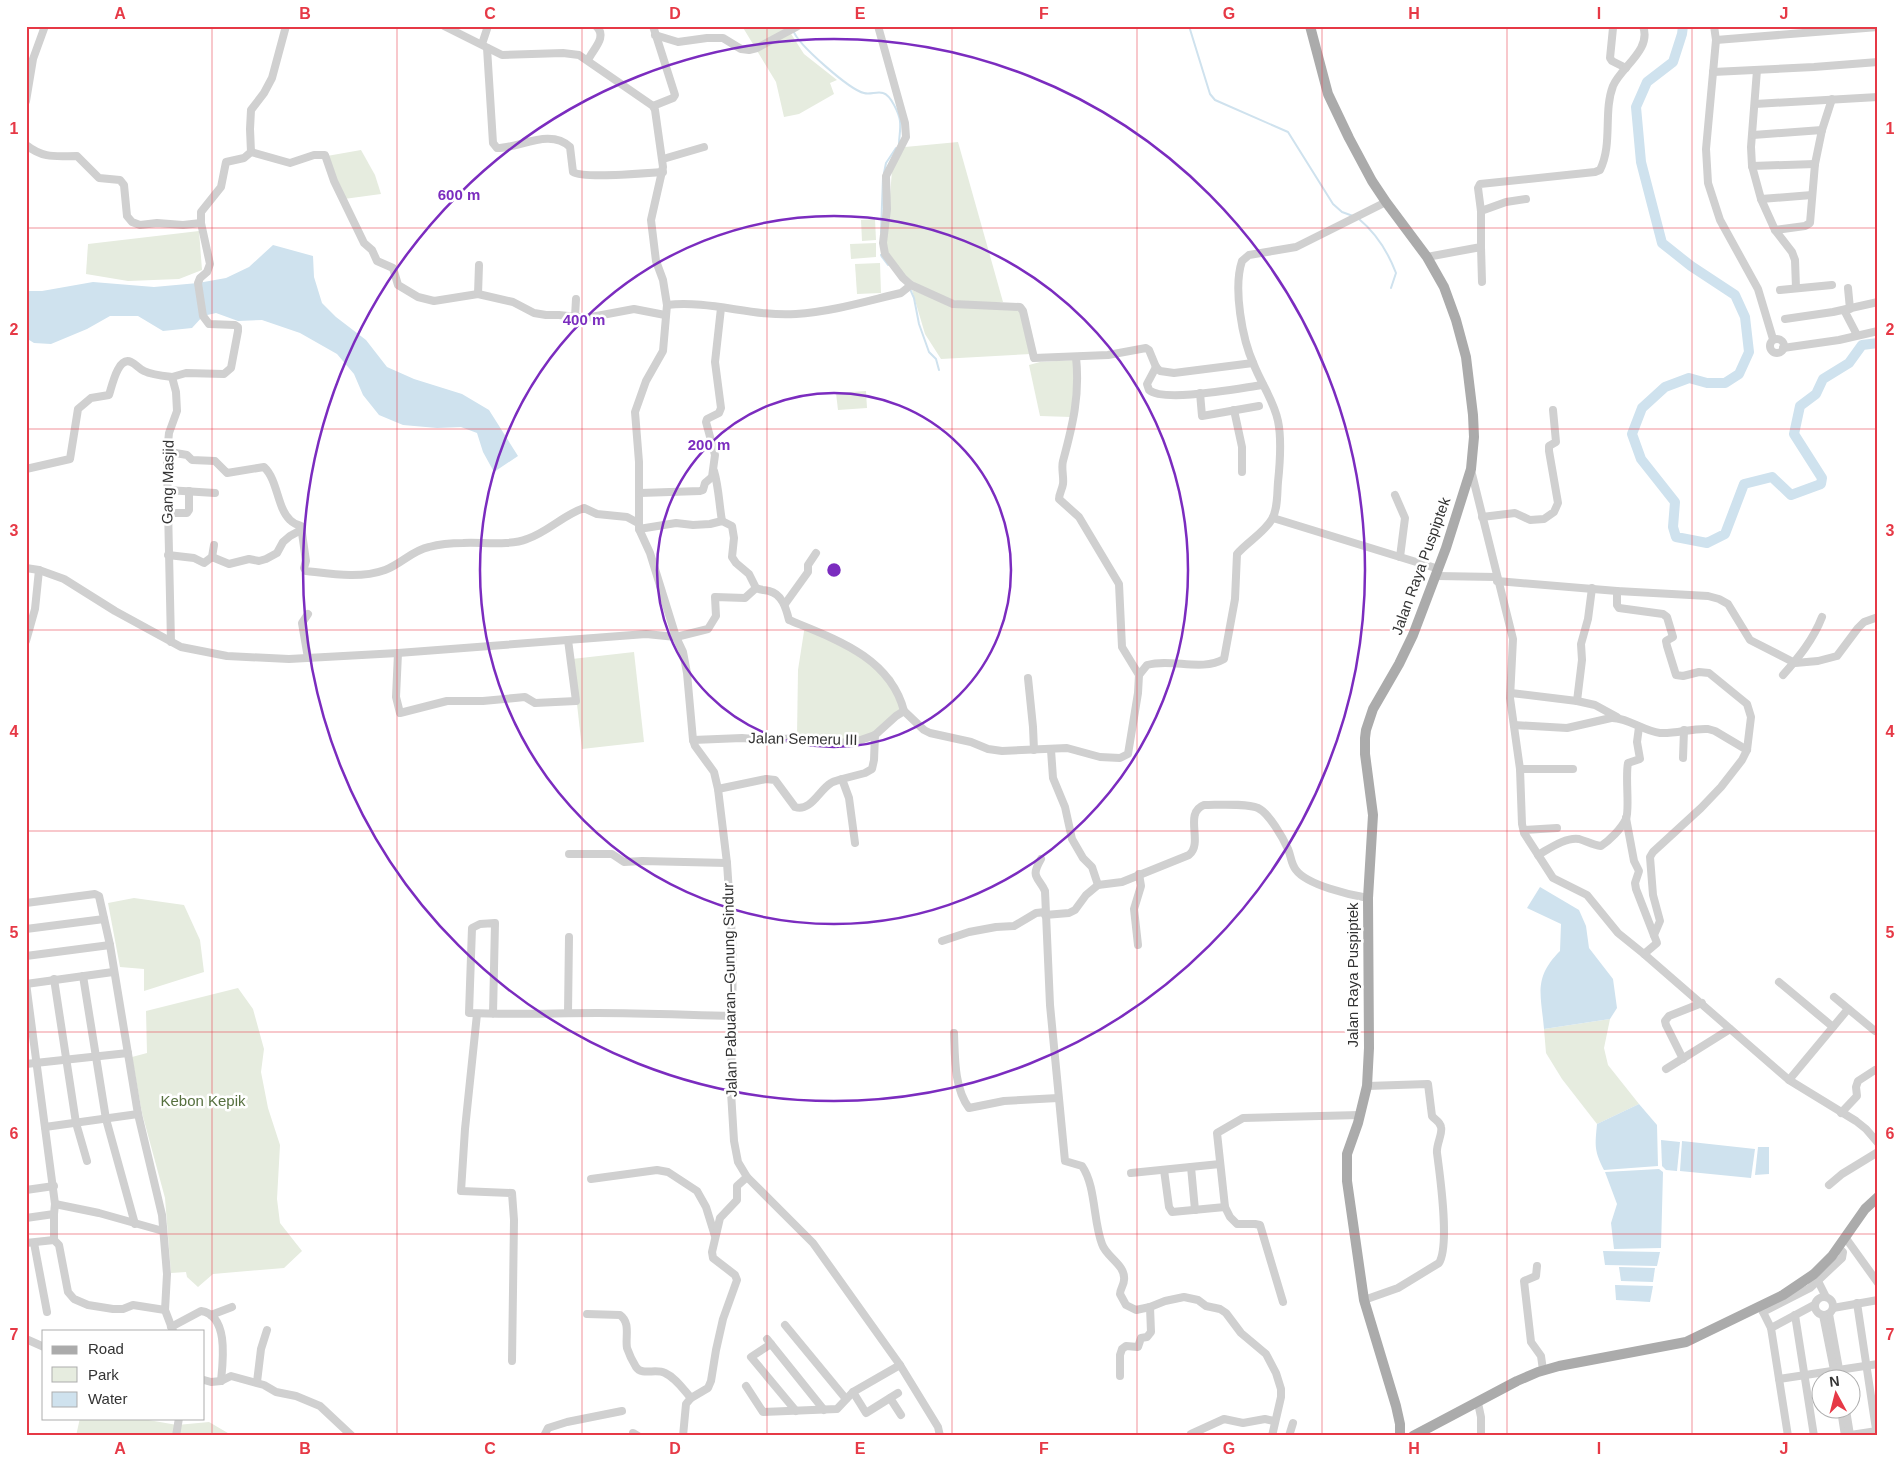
<svg xmlns="http://www.w3.org/2000/svg" width="1904" height="1462" font-family="Arial,sans-serif">
<style>
.green{fill:#e6ecdf}
.water{fill:#cfe2ee}
.lines{fill:none;stroke-linecap:round;stroke-linejoin:round}
.stream{stroke:#cfe2ee;stroke-width:2}
.river{stroke:#cfe2ee;stroke-width:10}
.minor{stroke:#d0d0d0;stroke-width:8}
.major{stroke:#ababab;stroke-width:10}
.grid{fill:none;stroke:#e63946;stroke-width:1;stroke-opacity:0.55}
.ring{fill:none;stroke:#7b2cbf;stroke-width:2.5}
.labels{text-anchor:middle;stroke-width:5;stroke-linejoin:round;paint-order:stroke}
.street-label{font-size:15px;fill:#333;stroke:#fff}
.park-label{font-size:15px;fill:#56703f;stroke:#fff}
.centre{fill:#7b2cbf;stroke:#fff;stroke-width:2.5}
.ring-label{font-size:15px;text-anchor:middle;font-weight:bold;fill:#7b2cbf;stroke:#fff;stroke-width:5;stroke-linejoin:round;paint-order:stroke}
.neatline{fill:none;stroke:#e63946;stroke-width:2}
.grid-label{font-size:16px;text-anchor:middle;font-weight:bold;fill:#e63946}
</style>
<rect width="100%" height="100%" fill="#fff"/>
<g class="green">
<polygon points="742,26 786,26 804,54 837,80 830,83 834,94 799,114 784,117 776,82"/>
<path d="M958,142L1003,302C968,306 940,301 911,280C901,273 893,259 886,249L892,170L905,147Z"/>
<polygon points="361,150 375,175 381,194 344,199 327,156"/>
<polygon points="875,219 876,240 862,241 861,220"/>
<polygon points="199,231 202,270 179,279 128,281 86,274 88,244"/>
<polygon points="876,243 876,257 851,259 850,244"/>
<polygon points="880,263 881,293 857,294 855,264"/>
<polygon points="912,290 955,307 990,309 1015,308 1020,310 1031,354 941,359 925,334"/>
<polygon points="1074,360 1074,382 1071,417 1040,416 1029,365 1040,362"/>
<polygon points="866,391 867,408 838,410 836,393"/>
<polygon points="805,625 850,643 874,661 893,678 903,705 896,718 866,740 837,741 797,736 798,670"/>
<polygon points="634,652 644,742 582,749 572,659"/>
<polygon points="134,898 184,905 200,940 204,972 144,991 144,969 120,967 108,903"/>
<polygon points="238,988 253,1009 264,1049 261,1072 268,1108 280,1145 277,1199 280,1223 302,1251 284,1268 213,1274 198,1287 187,1277 186,1272 171,1273 165,1198 142,1113 132,1057 147,1053 146,1011"/>
<polygon points="1610,1019 1604,1048 1608,1065 1639,1104 1597,1124 1562,1079 1546,1053 1544,1029"/>
<polygon points="80,1418 137,1418 177,1425 209,1422 233,1436 76,1436"/>
</g>
<g class="water">
<polygon points="273,245 313,256 314,277 322,303 336,317 366,340 387,367 414,379 462,394 489,410 518,456 494,472 483,452 477,433 461,427 437,428 403,425 379,415 363,395 354,374 337,354 300,333 262,320 238,321 216,313 203,316 192,328 163,331 138,316 110,316 87,329 51,344 34,343 26,338 26,291 42,291 93,282 154,287 198,283 226,278 249,267"/>
<path d="M1540,887L1579,910L1586,926L1589,948L1613,979L1617,1008L1610,1019L1544,1029C1541,994 1533,978 1560,951L1561,924L1527,908Z"/>
<path d="M1639,1104L1657,1125L1658,1166L1604,1170C1594,1150 1595,1146 1597,1124Z"/>
<polygon points="1661,1140 1680,1142 1677,1171 1666,1170 1662,1166"/>
<polygon points="1682,1141 1755,1149 1751,1178 1680,1171"/>
<polygon points="1758,1147 1769,1147 1769,1174 1755,1175"/>
<polygon points="1659,1169 1663,1172 1661,1248 1614,1249 1611,1223 1617,1204 1605,1172"/>
<polygon points="1603,1251 1660,1252 1657,1266 1605,1265"/>
<polygon points="1619,1267 1655,1268 1653,1282 1621,1281"/>
<polygon points="1615,1285 1653,1286 1650,1302 1616,1300"/>
</g>
<g class="lines">
<g class="stream">
<polyline points="1189,26 1210,94 1215,100 1288,132 1333,204 1342,212 1353,216"/>
<path d="M793,30C797,44 850,90 864,93C870,95 877,91 883,93C891,95 899,114 900,121C901,129 899,137 899,144"/>
<polyline points="884,173 886,163 896,148"/>
<path d="M1359,219C1377,234 1388,252 1396,273L1391,288"/>
<polyline points="881,232 883,177"/>
<polyline points="881,255 882,257 888,265"/>
<polyline points="910,289 914,298 919,324 929,352 936,359 939,370"/>
</g>
<polyline class="river" points="1683,26 1682,34 1673,62 1647,82 1636,107 1641,162 1662,243 1691,266 1735,295 1745,317 1749,352 1739,374 1725,383 1707,383 1689,378 1665,387 1642,408 1632,434 1641,459 1675,502 1673,527 1676,537 1707,543 1725,534 1744,484 1772,477 1791,495 1821,484 1822,478 1794,434 1800,406 1816,394 1823,379 1849,363 1862,345 1878,343"/>
<g class="minor">
<polyline points="444,26 502,55 563,53 579,55 653,106 655,110 663,167 651,220 656,261 663,280 667,305 663,351 646,381 635,412 639,462 639,529 650,553 676,637 683,652 687,673 693,740 695,746 714,772 718,789 727,863 733,952 731,1092 734,1141 738,1162 747,1177 813,1243 900,1365 938,1427 940,1436"/>
<polyline points="653,26 675,95 673,98 653,106"/>
<polyline points="878,26 905,123 906,137 886,176 887,209 883,243 885,254 903,278 911,285 953,304 1020,307 1023,311 1034,358 1108,355 1146,348 1149,350 1156,367"/>
<polyline points="1714,26 1716,40 1706,149 1708,183 1720,220 1758,289 1773,339"/>
<polyline points="1613,28 1610,58 1612,61 1626,68"/>
<polyline points="655,35 678,42 707,38 723,38 741,49 749,50 757,48 798,26"/>
<polyline points="1716,40 1878,27"/>
<polyline points="482,44 488,26"/>
<path d="M487,48L493,143L497,148C520,148 550,128 570,147L573,172C584,179 646,173 663,172"/>
<path d="M588,60C593,49 608,37 596,26"/>
<polyline points="1757,70 1751,147 1752,166 1761,199 1775,230 1792,252 1795,260 1796,288"/>
<polyline points="1713,72 1814,67 1878,62"/>
<polyline points="26,101 33,59 45,26"/>
<polyline points="1755,104 1878,97"/>
<polyline points="1753,135 1822,130"/>
<path d="M26,145C44,159 56,156 77,156L99,178L120,180L124,185L127,216L132,222L140,225L157,223L183,225L201,223"/>
<polyline points="251,152 290,163 314,155 325,155 334,181 364,243 372,250 377,261 393,268 398,285 418,297 434,301 478,294 513,302 534,313 546,315 559,315 586,318 634,309 665,315"/>
<polyline points="663,159 704,147"/>
<polyline points="1752,166 1815,164"/>
<polyline points="1761,199 1812,195"/>
<polyline points="1481,211 1506,202 1526,199"/>
<polyline points="1775,230 1805,226 1810,223 1815,164 1822,130 1832,99"/>
<polyline points="1481,247 1482,282"/>
<path d="M1427,257L1481,247V211L1478,188L1480,184L1595,172L1600,170C1613,144 1603,112 1613,86C1621,67 1652,50 1643,26"/>
<polyline points="1848,288 1850,309"/>
<polyline points="1780,290 1832,285"/>
<polyline points="478,294 479,265"/>
<path d="M667,305C710,300 753,317 796,314C831,312 867,301 901,293L911,285"/>
<polyline points="1844,310 1857,335"/>
<polyline points="575,317 576,299"/>
<polyline points="1785,319 1833,312 1878,302"/>
<circle cx="1777" cy="346" r="7"/>
<polyline points="1783,348 1839,340 1878,331"/>
<path d="M1076,357C1080,395 1073,424 1063,461C1061,468 1064,477 1063,484C1062,490 1059,494 1059,499L1079,517L1119,584L1122,647L1139,675"/>
<path d="M1156,367L1147,384L1149,390C1164,403 1240,388 1263,385"/>
<polyline points="1156,367 1160,371 1174,373 1253,363"/>
<polyline points="1200,393 1202,416 1259,406"/>
<polyline points="1234,410 1242,447 1242,472"/>
<path d="M170,452L187,455L192,460L215,461L227,473L264,467C278,480 277,508 290,520C293,523 297,525 301,526L306,561L304,568L306,571C332,574 360,579 385,570C401,564 413,550 429,547C440,544 452,543 463,543C482,542 510,546 527,539C548,532 563,515 584,508L597,514L627,517L638,523"/>
<path d="M26,469L70,459L78,409L91,398L109,395C112,386 118,356 131,362C136,364 139,369 144,371C152,375 163,376 172,377"/>
<polyline points="1471,470 1513,639 1510,698 1520,769 1522,824 1524,833 1553,878 1587,895 1618,933 1644,954 1789,1080 1856,1121 1866,1129 1878,1143"/>
<path d="M714,471C719,488 719,504 722,521"/>
<polyline points="167,490 215,493"/>
<polyline points="640,493 700,491 703,490 705,483 712,477 715,455 706,422 707,419 719,413 721,408 715,362 721,308"/>
<polyline points="1395,495 1405,518 1400,557"/>
<polyline points="168,513 187,513 189,510 189,491"/>
<polyline points="1482,517 1515,513 1530,520 1544,519 1554,512 1558,503 1549,451 1549,446 1556,442 1553,410"/>
<polyline points="1273,518 1439,569"/>
<path d="M639,529L676,523L693,525L710,524L722,521L732,526L734,538L732,557L736,563L749,574L756,588C761,590 764,590 769,591C782,594 786,608 789,620C835,639 890,657 904,711"/>
<polyline points="168,555 194,558 204,563 212,557 214,545"/>
<polyline points="212,557 229,564 249,559 259,561 266,559 277,553 283,542 290,536 301,530"/>
<polyline points="26,568 39,570 64,579 115,611 181,647 227,656 289,659 398,653 646,634 676,637 708,629 716,616 715,597 745,598 756,588"/>
<polyline points="1437,576 1496,577"/>
<polyline points="1497,581 1617,591 1708,596 1719,599 1728,604 1750,640 1795,663 1818,661 1837,656 1858,628 1864,622 1878,617"/>
<polyline points="1617,591 1617,605 1619,608 1663,614 1667,617 1673,637 1666,641 1667,646 1676,675 1683,676 1699,672 1709,673 1747,704 1751,717 1747,750 1742,760 1721,787 1701,808 1653,852 1650,857 1653,895 1660,921 1654,935"/>
<polyline points="785,604 808,572 808,565 816,553"/>
<polyline points="308,614 302,623 308,658"/>
<polyline points="26,641 35,609 39,570"/>
<polyline points="171,642 167,463 170,452 168,443 169,433 177,411 176,392 172,377 186,373 224,374 231,368 238,331 238,327 235,325 209,324 203,316 198,283 200,278 207,272 210,264 201,223 201,212 221,187 226,162 244,158 251,152 250,129 251,110 264,93 272,78 286,26"/>
<polyline points="398,653 396,697 400,713 447,701 483,701 525,697 535,703 576,701 568,640"/>
<path d="M1783,675C1799,657 1813,640 1822,617"/>
<polyline points="1028,678 1033,727 1034,750"/>
<polyline points="1511,693 1577,701 1595,705 1617,717"/>
<polyline points="1577,701 1582,660 1581,644 1588,619 1592,588"/>
<path d="M1514,725L1567,728L1611,718C1627,717 1643,731 1660,733C1676,734 1692,728 1708,729L1715,731L1747,750"/>
<path d="M693,740L742,738L767,740L798,738L831,743L855,742L875,735L896,716L904,711L924,730L930,733L971,742L988,749L1002,751L1067,748L1100,757L1120,758L1128,754L1138,693L1139,675L1147,665C1172,658 1201,672 1224,659L1235,599L1237,554C1247,542 1264,533 1272,519C1278,509 1277,493 1278,482C1280,463 1282,440 1278,421C1274,401 1261,383 1254,365C1242,339 1233,288 1242,261L1249,255L1296,247L1386,202"/>
<polyline points="1051,750 1053,778 1065,807 1072,839 1083,858 1092,867 1098,885"/>
<polyline points="1683,758 1684,730"/>
<polyline points="1520,769 1573,769"/>
<polyline points="842,779 865,773 872,769 874,760 875,735"/>
<path d="M718,789L766,779L775,780L795,807C811,812 819,790 831,783C834,781 839,780 842,779L849,798L855,843"/>
<polyline points="1626,818 1634,861 1639,871 1635,883 1636,889 1657,943 1644,954"/>
<polyline points="1524,830 1557,828"/>
<polyline points="569,854 612,854 624,862 642,861 727,863"/>
<path d="M1538,855C1549,849 1565,837 1579,839C1586,841 1593,845 1601,846C1610,840 1621,829 1626,819C1630,810 1625,777 1628,763L1640,759L1637,742L1639,727"/>
<path d="M1041,859C1030,878 1038,876 1045,891L1050,1005L1065,1161L1082,1166C1096,1186 1093,1221 1102,1244C1106,1257 1126,1265 1124,1280C1124,1285 1120,1289 1120,1294L1126,1305L1136,1310L1150,1307L1165,1301L1184,1297L1198,1300L1206,1306L1220,1309L1226,1313L1241,1333L1266,1354L1276,1373L1281,1389V1397L1272,1436"/>
<polyline points="26,903 95,894 99,896 110,945 138,1114 162,1215 167,1274 165,1310 173,1331"/>
<path d="M1045,915L1069,913L1075,910L1086,895L1098,885L1122,882L1189,855C1204,843 1183,813 1204,805C1219,805 1246,803 1258,808C1269,813 1283,838 1288,849C1291,856 1291,864 1296,870C1307,885 1350,895 1368,898"/>
<polyline points="26,929 104,919"/>
<polyline points="942,941 969,932 996,927 1014,926 1036,913 1045,912"/>
<polyline points="1138,945 1134,909 1141,886 1139,874"/>
<polyline points="26,956 110,945"/>
<polyline points="83,976 106,1119 135,1224"/>
<polyline points="54,979 76,1123 87,1161"/>
<polyline points="1779,982 1833,1027"/>
<polyline points="26,983 55,1204 54,1214 26,1218"/>
<polyline points="26,984 113,972"/>
<polyline points="1834,997 1875,1031"/>
<polyline points="568,1013 569,937"/>
<polyline points="477,1014 465,1129 461,1191 512,1193 514,1220 512,1361"/>
<path d="M493,1014L495,923L480,924L472,928L469,1013C512,1015 554,1013 597,1013C642,1013 687,1015 732,1016"/>
<path d="M954,1033C955,1057 954,1088 969,1108L1004,1101L1058,1098"/>
<polyline points="1683,1059 1666,1025 1665,1021 1669,1016 1702,1003"/>
<polyline points="26,1064 128,1053"/>
<polyline points="1666,1069 1730,1029"/>
<polyline points="1789,1080 1848,1009"/>
<polyline points="1841,1113 1857,1096 1856,1087 1858,1081 1875,1070"/>
<polyline points="45,1127 138,1114"/>
<polyline points="1191,1167 1195,1210"/>
<polyline points="1164,1170 1169,1207 1172,1212 1225,1207"/>
<polyline points="1131,1173 1220,1164"/>
<polyline points="591,1179 657,1170 668,1172 697,1191 706,1207 715,1236"/>
<polyline points="1829,1185 1842,1174 1878,1152"/>
<polyline points="26,1190 54,1186"/>
<polyline points="55,1204 99,1213 163,1231"/>
<polyline points="54,1214 54,1240"/>
<polyline points="1845,1237 1878,1283"/>
<polyline points="26,1243 54,1240 59,1245 68,1292 74,1299 88,1305 113,1309 123,1309 133,1305 165,1310"/>
<polyline points="34,1243 47,1312"/>
<polyline points="1537,1266 1536,1276 1524,1281 1531,1342 1541,1356 1543,1370"/>
<polyline points="1816,1277 1826,1297"/>
<circle cx="1824" cy="1306" r="9"/>
<path d="M1364,1300L1398,1288L1439,1263C1450,1245 1440,1176 1437,1153C1436,1144 1443,1134 1441,1127C1440,1121 1435,1120 1432,1116L1428,1084L1367,1086"/>
<polyline points="1283,1302 1260,1225 1255,1224 1237,1224 1230,1217 1225,1207 1217,1133 1243,1118 1360,1115"/>
<polyline points="1857,1303 1877,1436"/>
<polyline points="1761,1308 1771,1328"/>
<polyline points="1833,1308 1878,1300"/>
<polyline points="1763,1312 1810,1288 1842,1258 1843,1252 1839,1248"/>
<path d="M587,1314L620,1315C631,1323 625,1337 627,1348C629,1354 633,1362 636,1367C642,1376 656,1368 665,1373C676,1378 683,1389 691,1398"/>
<polyline points="1829,1314 1841,1380"/>
<polyline points="211,1315 232,1307"/>
<polyline points="1795,1315 1814,1436"/>
<polyline points="1823,1315 1836,1380"/>
<polyline points="785,1325 846,1399"/>
<path d="M171,1327L201,1311C229,1315 223,1361 221,1381"/>
<polyline points="26,1339 44,1347"/>
<polyline points="767,1339 824,1410"/>
<polyline points="771,1344 751,1357 796,1411"/>
<polyline points="1120,1376 1120,1355 1122,1349 1126,1346 1138,1347 1141,1338 1147,1337 1151,1332 1150,1307"/>
<polyline points="1779,1379 1878,1364"/>
<polyline points="204,1380 211,1382 221,1381 231,1376 264,1385 276,1392 296,1396 320,1406 352,1436"/>
<polyline points="257,1382 261,1349 267,1330"/>
<polyline points="746,1386 763,1412 837,1409 853,1392 900,1365"/>
<polyline points="853,1392 866,1413 898,1393"/>
<polyline points="890,1398 901,1415"/>
<polyline points="1478,1403 1481,1417 1481,1436"/>
<polyline points="1841,1410 1845,1436"/>
<polyline points="1846,1410 1850,1435"/>
<polyline points="1191,1434 1224,1419 1243,1423 1265,1419 1274,1421"/>
<polyline points="176,1436 179,1418"/>
<polyline points="544,1436 548,1428 567,1422 622,1411"/>
<polyline points="633,1436 633,1433 638,1436"/>
<polyline points="683,1436 686,1404 691,1398 708,1388 711,1381 716,1350 723,1319 737,1280 735,1275 713,1258 712,1252 720,1218 737,1200 737,1186 747,1177"/>
<polyline points="1289,1436 1293,1423"/>
<polyline points="1788,1436 1771,1328 1814,1305"/>
<polyline points="1844,1436 1877,1431"/>
</g>
<g class="major">
<polyline points="1310,26 1328,94 1349,138 1372,181 1386,202 1427,257 1444,287 1456,320 1466,357 1473,415 1474,437 1471,469 1446,548 1413,635 1399,664 1373,709 1366,730 1365,738 1365,754 1373,815 1368,898 1369,1048 1367,1086 1358,1123 1347,1154 1347,1181 1364,1300 1396,1406 1400,1424 1400,1436"/>
<polyline points="1413,1436 1517,1381 1538,1372 1559,1366 1686,1342 1783,1295 1814,1274 1832,1256 1865,1209 1878,1197"/>
</g>
</g>
<path class="grid" d="M212,26V1436M397,26V1436M582,26V1436M767,26V1436M952,26V1436M1137,26V1436M1322,26V1436M1507,26V1436M1692,26V1436M26,228H1878M26,429H1878M26,630H1878M26,831H1878M26,1032H1878M26,1234H1878"/>
<g class="ring">
<circle cx="834" cy="570" r="177"/>
<circle cx="834" cy="570" r="354"/>
<circle cx="834" cy="570" r="531"/>
</g>
<g class="labels">
<g class="street-label">
<text transform="translate(168 482) rotate(-89)" y="5">Gang Masjid</text>
<text transform="translate(1421 566) rotate(-70)" y="5">Jalan Raya Puspiptek</text>
<text transform="translate(803 739) rotate(1)" y="5">Jalan Semeru III</text>
<text transform="translate(1353 975) rotate(-90)" y="5">Jalan Raya Puspiptek</text>
<text transform="translate(730 990) rotate(-91)" y="5">Jalan Pabuaran–Gunung Sindur</text>
</g>
<g class="park-label">
<text x="203" y="1106">Kebon Kepik</text>
</g>
</g>
<circle cx="834" cy="570" r="8" class="centre"/>
<g class="ring-label">
<text x="459" y="200">600 m</text>
<text x="584" y="325">400 m</text>
<text x="709" y="450">200 m</text>
</g>
<rect width="1904" height="1462" fill="none" stroke="#ffffff" stroke-width="55"/>
<rect x="42" y="1330" width="162" height="90" fill="#ffffff" stroke="#adadad"/>
<rect x="52" y="1346" width="25" height="8" fill="#ababab" stroke="#adadad"/>
<text x="88" y="1354" font-size="15" fill="#333333">Road</text>
<rect x="52" y="1367" width="25" height="15" fill="#e6ecdf" stroke="#adadad"/>
<text x="88" y="1380" font-size="15" fill="#333333">Park</text>
<rect x="52" y="1392" width="25" height="15" fill="#cfe2ee" stroke="#adadad"/>
<text x="88" y="1404" font-size="15" fill="#333333">Water</text>
<g transform="translate(1836 1394) rotate(353)"><circle r="24" fill="#ffffff" stroke="#adadad"/>
<path d="M0-4L9 19L0 12L-9 19Z" fill="#e63946"/>
<text y="-8" font-size="14" font-weight="bold" text-anchor="middle" fill="#333333">N</text>
</g>
<rect x="28" y="28" width="1848" height="1406" class="neatline"/>
<g class="grid-label">
<text x="120" y="19">A</text>
<text x="305" y="19">B</text>
<text x="490" y="19">C</text>
<text x="675" y="19">D</text>
<text x="860" y="19">E</text>
<text x="1044" y="19">F</text>
<text x="1229" y="19">G</text>
<text x="1414" y="19">H</text>
<text x="1599" y="19">I</text>
<text x="1784" y="19">J</text>
<text x="14" y="134">1</text>
<text x="1890" y="134">1</text>
<text x="14" y="335">2</text>
<text x="1890" y="335">2</text>
<text x="14" y="536">3</text>
<text x="1890" y="536">3</text>
<text x="14" y="737">4</text>
<text x="1890" y="737">4</text>
<text x="14" y="938">5</text>
<text x="1890" y="938">5</text>
<text x="14" y="1139">6</text>
<text x="1890" y="1139">6</text>
<text x="14" y="1340">7</text>
<text x="1890" y="1340">7</text>
<text x="120" y="1454">A</text>
<text x="305" y="1454">B</text>
<text x="490" y="1454">C</text>
<text x="675" y="1454">D</text>
<text x="860" y="1454">E</text>
<text x="1044" y="1454">F</text>
<text x="1229" y="1454">G</text>
<text x="1414" y="1454">H</text>
<text x="1599" y="1454">I</text>
<text x="1784" y="1454">J</text>
</g>
</svg>
